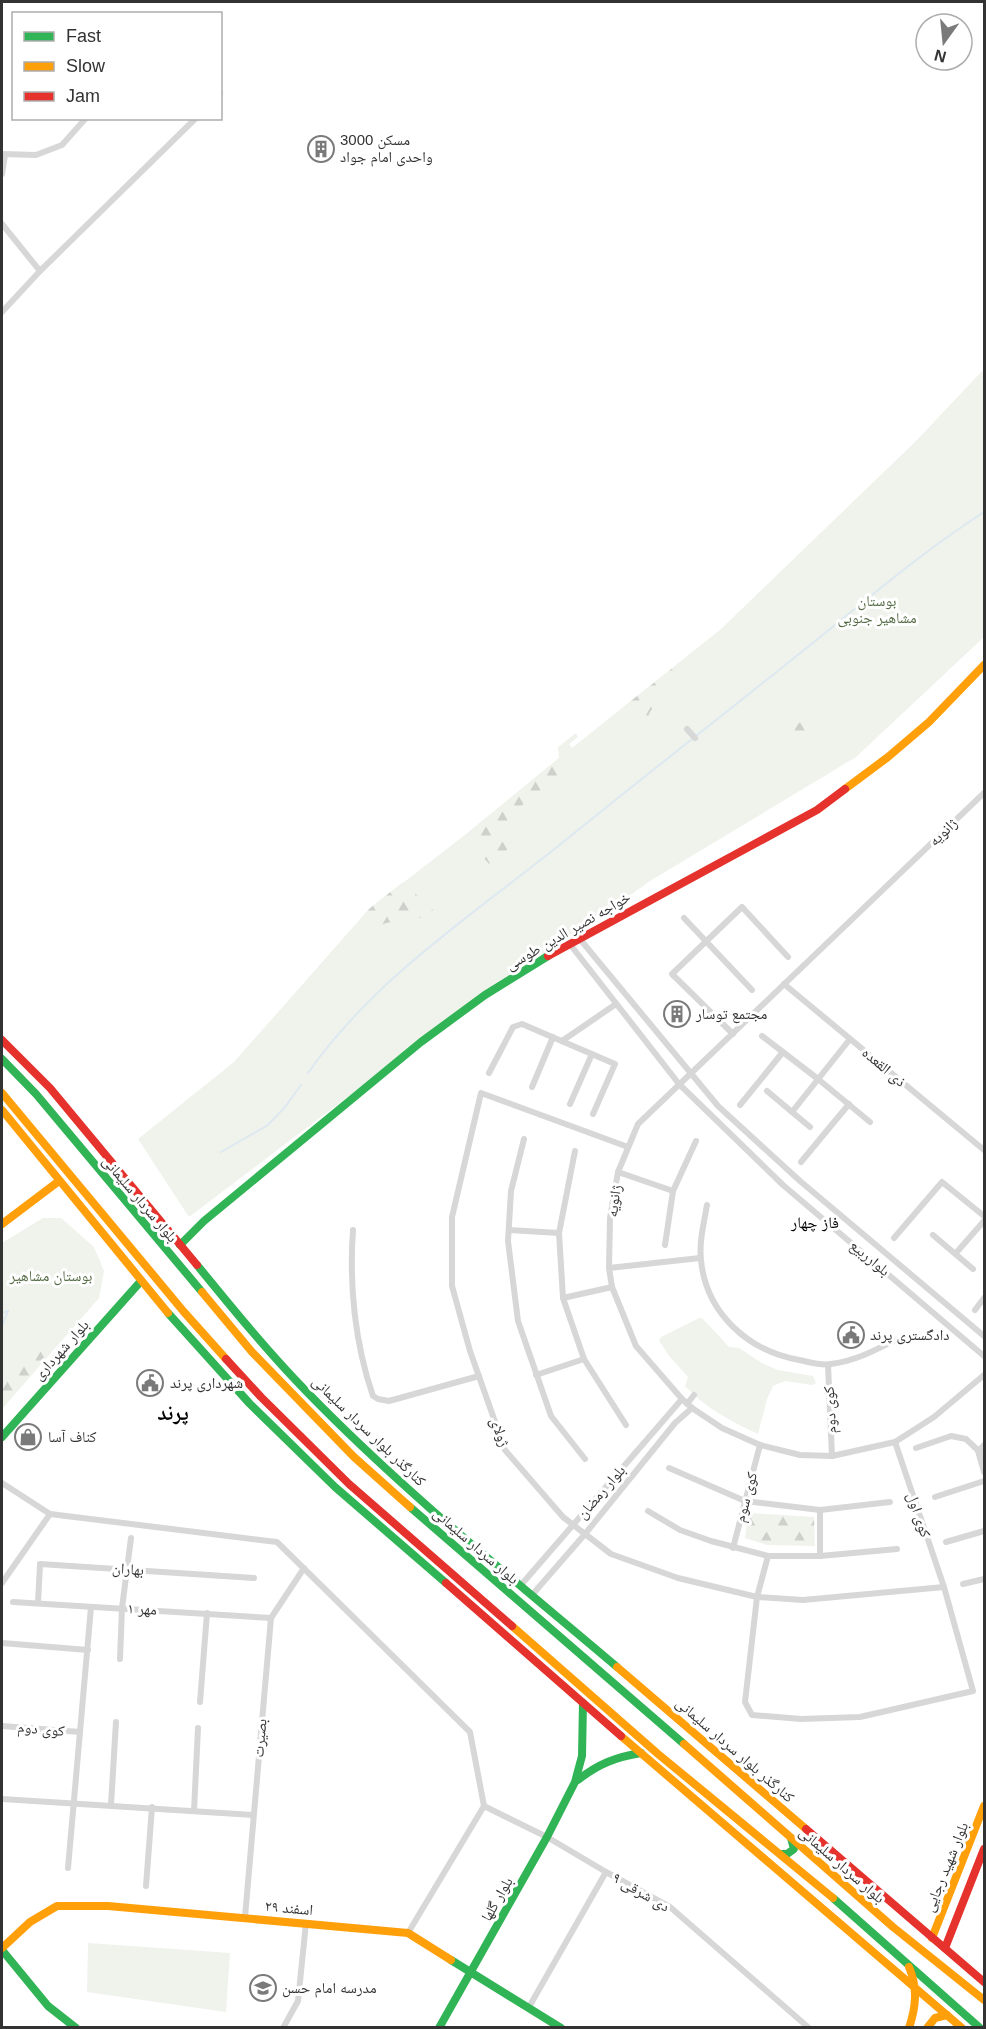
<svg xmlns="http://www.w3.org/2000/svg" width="986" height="2029" font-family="Arial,'Noto Naskh Arabic',sans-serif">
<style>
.green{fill:#eff3ec}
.forest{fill:url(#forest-firs)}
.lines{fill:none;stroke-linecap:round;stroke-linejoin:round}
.stream{stroke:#dde8f0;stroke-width:2}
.street{stroke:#d7d7d7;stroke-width:6}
.fast{stroke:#30b455;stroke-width:8}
.slow{stroke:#ff9f0a;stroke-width:8}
.jam{stroke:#e5322d;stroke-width:8}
.labels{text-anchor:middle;stroke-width:6;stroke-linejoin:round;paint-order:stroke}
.poi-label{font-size:15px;fill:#333;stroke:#fff;text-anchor:start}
.park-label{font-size:15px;fill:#546b44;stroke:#fff}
.street-label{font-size:15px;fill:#333;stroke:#fff}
.neighbourhood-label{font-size:16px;fill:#000;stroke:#fff}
.district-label{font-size:21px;font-weight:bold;fill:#000;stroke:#fff}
</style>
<defs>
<pattern id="forest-firs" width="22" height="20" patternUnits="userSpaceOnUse" patternTransform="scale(1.5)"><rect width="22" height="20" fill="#eff3ec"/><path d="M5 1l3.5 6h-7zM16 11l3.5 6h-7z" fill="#cdd1cb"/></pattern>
</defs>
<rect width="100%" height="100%" fill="#fff"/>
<g class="green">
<polygon points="984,369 984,637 856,757 650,881 366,1083 189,1217 138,1139 234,1062 369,909 465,835 559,758 558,747 576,733 578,737 569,744 572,748 721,629 916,441"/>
<polygon points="43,1218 61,1218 94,1247 104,1271 99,1298 2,1409 2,1243"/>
<path d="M699,1318H702L729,1347L739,1348L762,1363L778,1370L813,1376L816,1383L812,1385L785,1381L773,1386L767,1399L758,1434C732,1422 705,1408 685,1386L688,1377L670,1357L659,1341L661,1337Z"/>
<polygon points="88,1943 230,1953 226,2012 87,1992"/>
</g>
<g class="forest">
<polygon points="684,659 650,712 644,726 639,725 622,708"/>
<polygon points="806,719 810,724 819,724 817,736 808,742 797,738 794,730 799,723"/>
<polygon points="559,758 568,768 514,812 521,822 501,839 509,848 489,864 465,835"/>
<path d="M403,882L436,913C417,923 392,916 374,929L359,921L369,909Z"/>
<polygon points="52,1335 47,1354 2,1407 2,1372 10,1369 28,1358"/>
<polygon points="751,1513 814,1517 815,1546 767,1545 745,1538 748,1516"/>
</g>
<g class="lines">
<g class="stream">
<path d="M308,1073C375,977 477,912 567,839C642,778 718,719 794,658C857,608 916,556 984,512"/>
<polyline points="221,1152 268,1125 285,1107 301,1085"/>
<polyline points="2,1313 8,1311"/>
<polyline points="2,1326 8,1311"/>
</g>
<g class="street">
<polyline points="220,92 220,94"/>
<polyline points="2,154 36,155 62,145 86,118"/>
<polyline points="2,174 5,155"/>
<polyline points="2,224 40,271"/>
<polyline points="2,312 40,271 196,118"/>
<polyline points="687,729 695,738"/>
<polyline points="984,793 638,1124 618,1172 610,1218 609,1268 612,1287 636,1346 682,1399 692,1408 722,1428 760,1445 800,1455 832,1456 895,1442 934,1417 984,1375"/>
<polyline points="684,918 752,990"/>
<polyline points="579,938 718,1106 800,1181 984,1336"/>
<polyline points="569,943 679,1084 783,1185 984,1356"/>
<polyline points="784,984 984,1150"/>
<polyline points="733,1034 672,974 742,907 788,957"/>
<polyline points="762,1036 818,1079 870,1122"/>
<polyline points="562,1041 616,1004"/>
<polyline points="489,1073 513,1027 522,1024 615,1064 593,1114"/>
<polyline points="532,1087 553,1037"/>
<polyline points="767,1091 810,1127"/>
<polyline points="570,1104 592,1054"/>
<polyline points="740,1105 783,1052"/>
<polyline points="792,1112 850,1039"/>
<polyline points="524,1139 511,1191 508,1241 518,1321 551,1416 585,1459"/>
<polyline points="628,1147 481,1093 452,1217 452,1286 470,1351 505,1450 563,1517 611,1554 678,1578 757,1597 803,1600 944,1587"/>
<polyline points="575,1151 559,1233 563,1298 584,1359 626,1425"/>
<polyline points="801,1162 849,1104"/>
<polyline points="618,1172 673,1191"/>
<path d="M707,1205C704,1223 699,1241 701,1260C706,1313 748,1351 799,1360C809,1362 821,1366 831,1364C855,1361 874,1351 895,1340"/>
<path d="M353,1230C349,1285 355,1344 373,1396L378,1399L389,1401L479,1376"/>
<polyline points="509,1230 559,1233"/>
<polyline points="933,1235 973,1269"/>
<polyline points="894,1238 942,1182 984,1216"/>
<polyline points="665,1245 673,1191 696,1141"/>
<polyline points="956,1253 984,1221"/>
<polyline points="609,1268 700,1258"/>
<polyline points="563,1298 612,1287"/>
<polyline points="975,1310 984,1298"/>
<polyline points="828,1365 832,1456"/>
<polyline points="536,1375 584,1359"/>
<polyline points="687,1404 694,1395"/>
<polyline points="984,1445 978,1451 984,1472"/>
<polyline points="916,1448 951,1436 966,1439 984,1456"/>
<polyline points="669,1468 745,1501 820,1510 890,1502"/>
<polyline points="2,1483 50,1514 2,1583"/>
<polyline points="935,1497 984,1481"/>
<polyline points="648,1511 680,1530 711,1541 768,1556 757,1597 745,1702 752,1715 801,1719 860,1717 973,1691 944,1587 895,1442"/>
<polyline points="50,1514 277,1542 470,1732 484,1806 408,1933"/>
<polyline points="946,1542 984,1531"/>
<polyline points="733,1548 760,1445"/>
<polyline points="768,1556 820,1556 897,1549"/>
<polyline points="820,1556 820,1510"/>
<polyline points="963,1584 984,1579"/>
<polyline points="521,1585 682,1399"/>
<polyline points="532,1595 585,1534 675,1423 692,1408"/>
<polyline points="13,1602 271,1618"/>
<polyline points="38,1603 40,1564 254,1578"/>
<polyline points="2,1643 88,1650"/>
<polyline points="120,1659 122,1608 131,1538"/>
<polyline points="200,1702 207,1613"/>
<polyline points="2,1726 80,1732"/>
<polyline points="2,1799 253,1815"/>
<polyline points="111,1805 116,1722"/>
<polyline points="484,1806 547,1837 606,1872 670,1907 809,2028"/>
<polyline points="194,1811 198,1728"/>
<polyline points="68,1868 91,1607"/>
<polyline points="146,1886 152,1807"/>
<polyline points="245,1917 271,1618 304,1568"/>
<polyline points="529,2007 606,1872"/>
<polyline points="283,2028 298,2001 306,1923"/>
</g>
<g class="fast">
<polyline points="2,1059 36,1094 202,1292"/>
<polyline points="180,1245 204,1221 421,1042 485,995 548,956"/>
<path d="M197,1265C233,1309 268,1352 307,1392C403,1491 512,1578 617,1667"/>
<polyline points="168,1313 250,1404 335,1487 446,1583"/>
<polyline points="2,1437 141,1281"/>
<polyline points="410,1507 684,1744"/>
<path d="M578,1780C598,1764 616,1757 641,1753"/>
<polyline points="781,1854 787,1854 794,1849 791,1838"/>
<polyline points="833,1898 980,2028"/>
<polyline points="2,1950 48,2006 76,2028"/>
<polyline points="451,1960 561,2028"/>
<polyline points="439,2028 547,1837 575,1782 582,1756 583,1703"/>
</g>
<g class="slow">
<polyline points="845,789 888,757 929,722 984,665"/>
<polyline points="2,1093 184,1312 226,1359"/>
<polyline points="2,1110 168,1313"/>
<polyline points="2,1224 59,1181"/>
<polyline points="202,1292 252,1352 354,1457 410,1507"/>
<polyline points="512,1626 658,1754 833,1898"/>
<polyline points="617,1667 806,1829"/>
<polyline points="621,1736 962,2028"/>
<polyline points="684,1744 893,1927 984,2000"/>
<polyline points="932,1938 984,1806"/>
<polyline points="2,1948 30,1922 57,1906 108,1906 408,1933 451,1960"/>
<path d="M909,1967C918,1988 916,2007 909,2028"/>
<polyline points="927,2028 935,2018 947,2015"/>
</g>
<g class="jam">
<polyline points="548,956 817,810 845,789"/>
<polyline points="2,1040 50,1088 197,1265"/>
<polyline points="226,1359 261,1397 349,1484 512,1626"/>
<polyline points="446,1583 621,1736"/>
<polyline points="806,1829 984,1982"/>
<polyline points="945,1948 984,1849"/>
</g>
</g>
<defs>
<symbol id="building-ring" viewBox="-11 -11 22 22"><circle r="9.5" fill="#fff" stroke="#7a7a7a" stroke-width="1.5"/><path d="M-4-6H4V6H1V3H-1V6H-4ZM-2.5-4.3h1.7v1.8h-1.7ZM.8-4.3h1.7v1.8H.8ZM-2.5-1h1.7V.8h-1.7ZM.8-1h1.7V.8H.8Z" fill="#7a7a7a"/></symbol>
<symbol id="civic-ring" viewBox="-11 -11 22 22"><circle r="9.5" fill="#fff" stroke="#7a7a7a" stroke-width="1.5"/><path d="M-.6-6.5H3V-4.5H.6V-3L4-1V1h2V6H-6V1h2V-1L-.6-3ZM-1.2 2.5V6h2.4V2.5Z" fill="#7a7a7a"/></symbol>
<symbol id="shop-ring" viewBox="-11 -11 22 22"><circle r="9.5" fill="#fff" stroke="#7a7a7a" stroke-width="1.5"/><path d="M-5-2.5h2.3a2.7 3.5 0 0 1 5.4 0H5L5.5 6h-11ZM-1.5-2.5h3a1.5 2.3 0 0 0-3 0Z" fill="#7a7a7a"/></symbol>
<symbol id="school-ring" viewBox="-11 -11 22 22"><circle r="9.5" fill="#fff" stroke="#7a7a7a" stroke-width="1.5"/><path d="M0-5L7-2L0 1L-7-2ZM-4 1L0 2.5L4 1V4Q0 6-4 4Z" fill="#7a7a7a"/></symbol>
</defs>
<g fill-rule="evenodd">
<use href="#building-ring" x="306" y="134" width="30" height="30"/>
<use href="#building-ring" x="662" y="999" width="30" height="30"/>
<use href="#civic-ring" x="836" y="1320" width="30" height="30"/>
<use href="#civic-ring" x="135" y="1368" width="30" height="30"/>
<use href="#shop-ring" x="13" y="1422" width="30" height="30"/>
<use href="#school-ring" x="248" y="1973" width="30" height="30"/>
</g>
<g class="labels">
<g class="poi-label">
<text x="340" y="145">مسکن 3000<tspan x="340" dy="17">واحدی امام جواد</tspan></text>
<text x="696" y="1019">مجتمع توسار</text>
<text x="870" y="1340">دادگستری پرند</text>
<text x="170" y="1388">شهرداری پرند</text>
<text x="48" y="1442">کناف آسا</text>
<text x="282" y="1993">مدرسه امام حسن</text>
</g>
<g class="park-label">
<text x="877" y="606">بوستان<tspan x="877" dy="17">مشاهیر جنوبی</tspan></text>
<text x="51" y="1281">بوستان مشاهیر</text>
</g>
<g class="street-label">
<text transform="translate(943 832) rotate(-44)" y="5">ژانویه</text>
<text transform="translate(568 931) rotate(-30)" y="5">خواجه نصیر الدین طوسی</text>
<text transform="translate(884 1067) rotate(40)" y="5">ذی القعده</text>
<text transform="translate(140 1199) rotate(50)" y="5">بلوار سردار سلیمانی</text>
<text transform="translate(614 1201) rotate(-82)" y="5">ژانویه</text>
<text transform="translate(870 1258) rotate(40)" y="5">بلوارربیع</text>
<text transform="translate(61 1350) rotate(-48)" y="5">بلوار شهرداری</text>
<text transform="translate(830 1410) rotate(-93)" y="5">کوی دوم</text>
<text transform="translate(369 1431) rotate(44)" y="5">کنارگذر بلوار سردار سلیمانی</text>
<text transform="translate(500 1432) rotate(69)" y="5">ژولای</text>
<text transform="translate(601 1492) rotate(-49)" y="5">بلوار رمضان</text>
<text transform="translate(746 1497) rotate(-75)" y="5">کوی سوم</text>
<text transform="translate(919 1515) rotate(72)" y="5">کوی اول</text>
<text transform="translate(476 1546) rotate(41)" y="5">بلوار سردار سلیمانی</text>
<text transform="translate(128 1569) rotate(4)" y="5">بهاران</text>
<text transform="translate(142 1609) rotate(3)" y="5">مهر ۱</text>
<text transform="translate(41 1729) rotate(5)" y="5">کوی دوم</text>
<text transform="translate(260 1738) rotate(-85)" y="5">بصیرت</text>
<text transform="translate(735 1750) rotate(41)" y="5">کنارگذر بلوار سردار سلیمانی</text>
<text transform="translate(842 1865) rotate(41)" y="5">بلوار سردار سلیمانی</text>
<text transform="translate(946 1867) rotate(-68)" y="5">بلوار شهید رجایی</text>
<text transform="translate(641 1892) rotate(30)" y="5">۹ دی شرقی</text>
<text transform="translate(497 1899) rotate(-60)" y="5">بلوار گلها</text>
<text transform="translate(289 1908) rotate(5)" y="5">۲۹ اسفند</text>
</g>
<g class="neighbourhood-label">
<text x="815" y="1228">فاز چهار</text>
</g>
<g class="district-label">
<text x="173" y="1420">پرند</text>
</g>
</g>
<rect width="986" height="2029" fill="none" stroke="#333333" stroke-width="6"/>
<rect x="12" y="12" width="210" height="108" fill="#ffffff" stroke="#adadad" stroke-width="1.5"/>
<rect x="24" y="32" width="30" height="9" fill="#30b455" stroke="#adadad" stroke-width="1.5"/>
<text x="66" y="42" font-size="18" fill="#333333">Fast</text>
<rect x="24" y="62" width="30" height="9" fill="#ff9f0a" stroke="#adadad" stroke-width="1.5"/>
<text x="66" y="72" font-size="18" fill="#333333">Slow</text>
<rect x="24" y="92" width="30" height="9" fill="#e5322d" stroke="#adadad" stroke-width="1.5"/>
<text x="66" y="102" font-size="18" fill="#333333">Jam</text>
<g transform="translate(944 42) rotate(195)"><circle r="28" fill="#ffffff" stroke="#adadad" stroke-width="1.5"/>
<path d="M0-4.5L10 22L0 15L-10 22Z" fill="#7a7a7a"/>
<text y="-9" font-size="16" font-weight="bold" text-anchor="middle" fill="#333333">N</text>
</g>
</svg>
